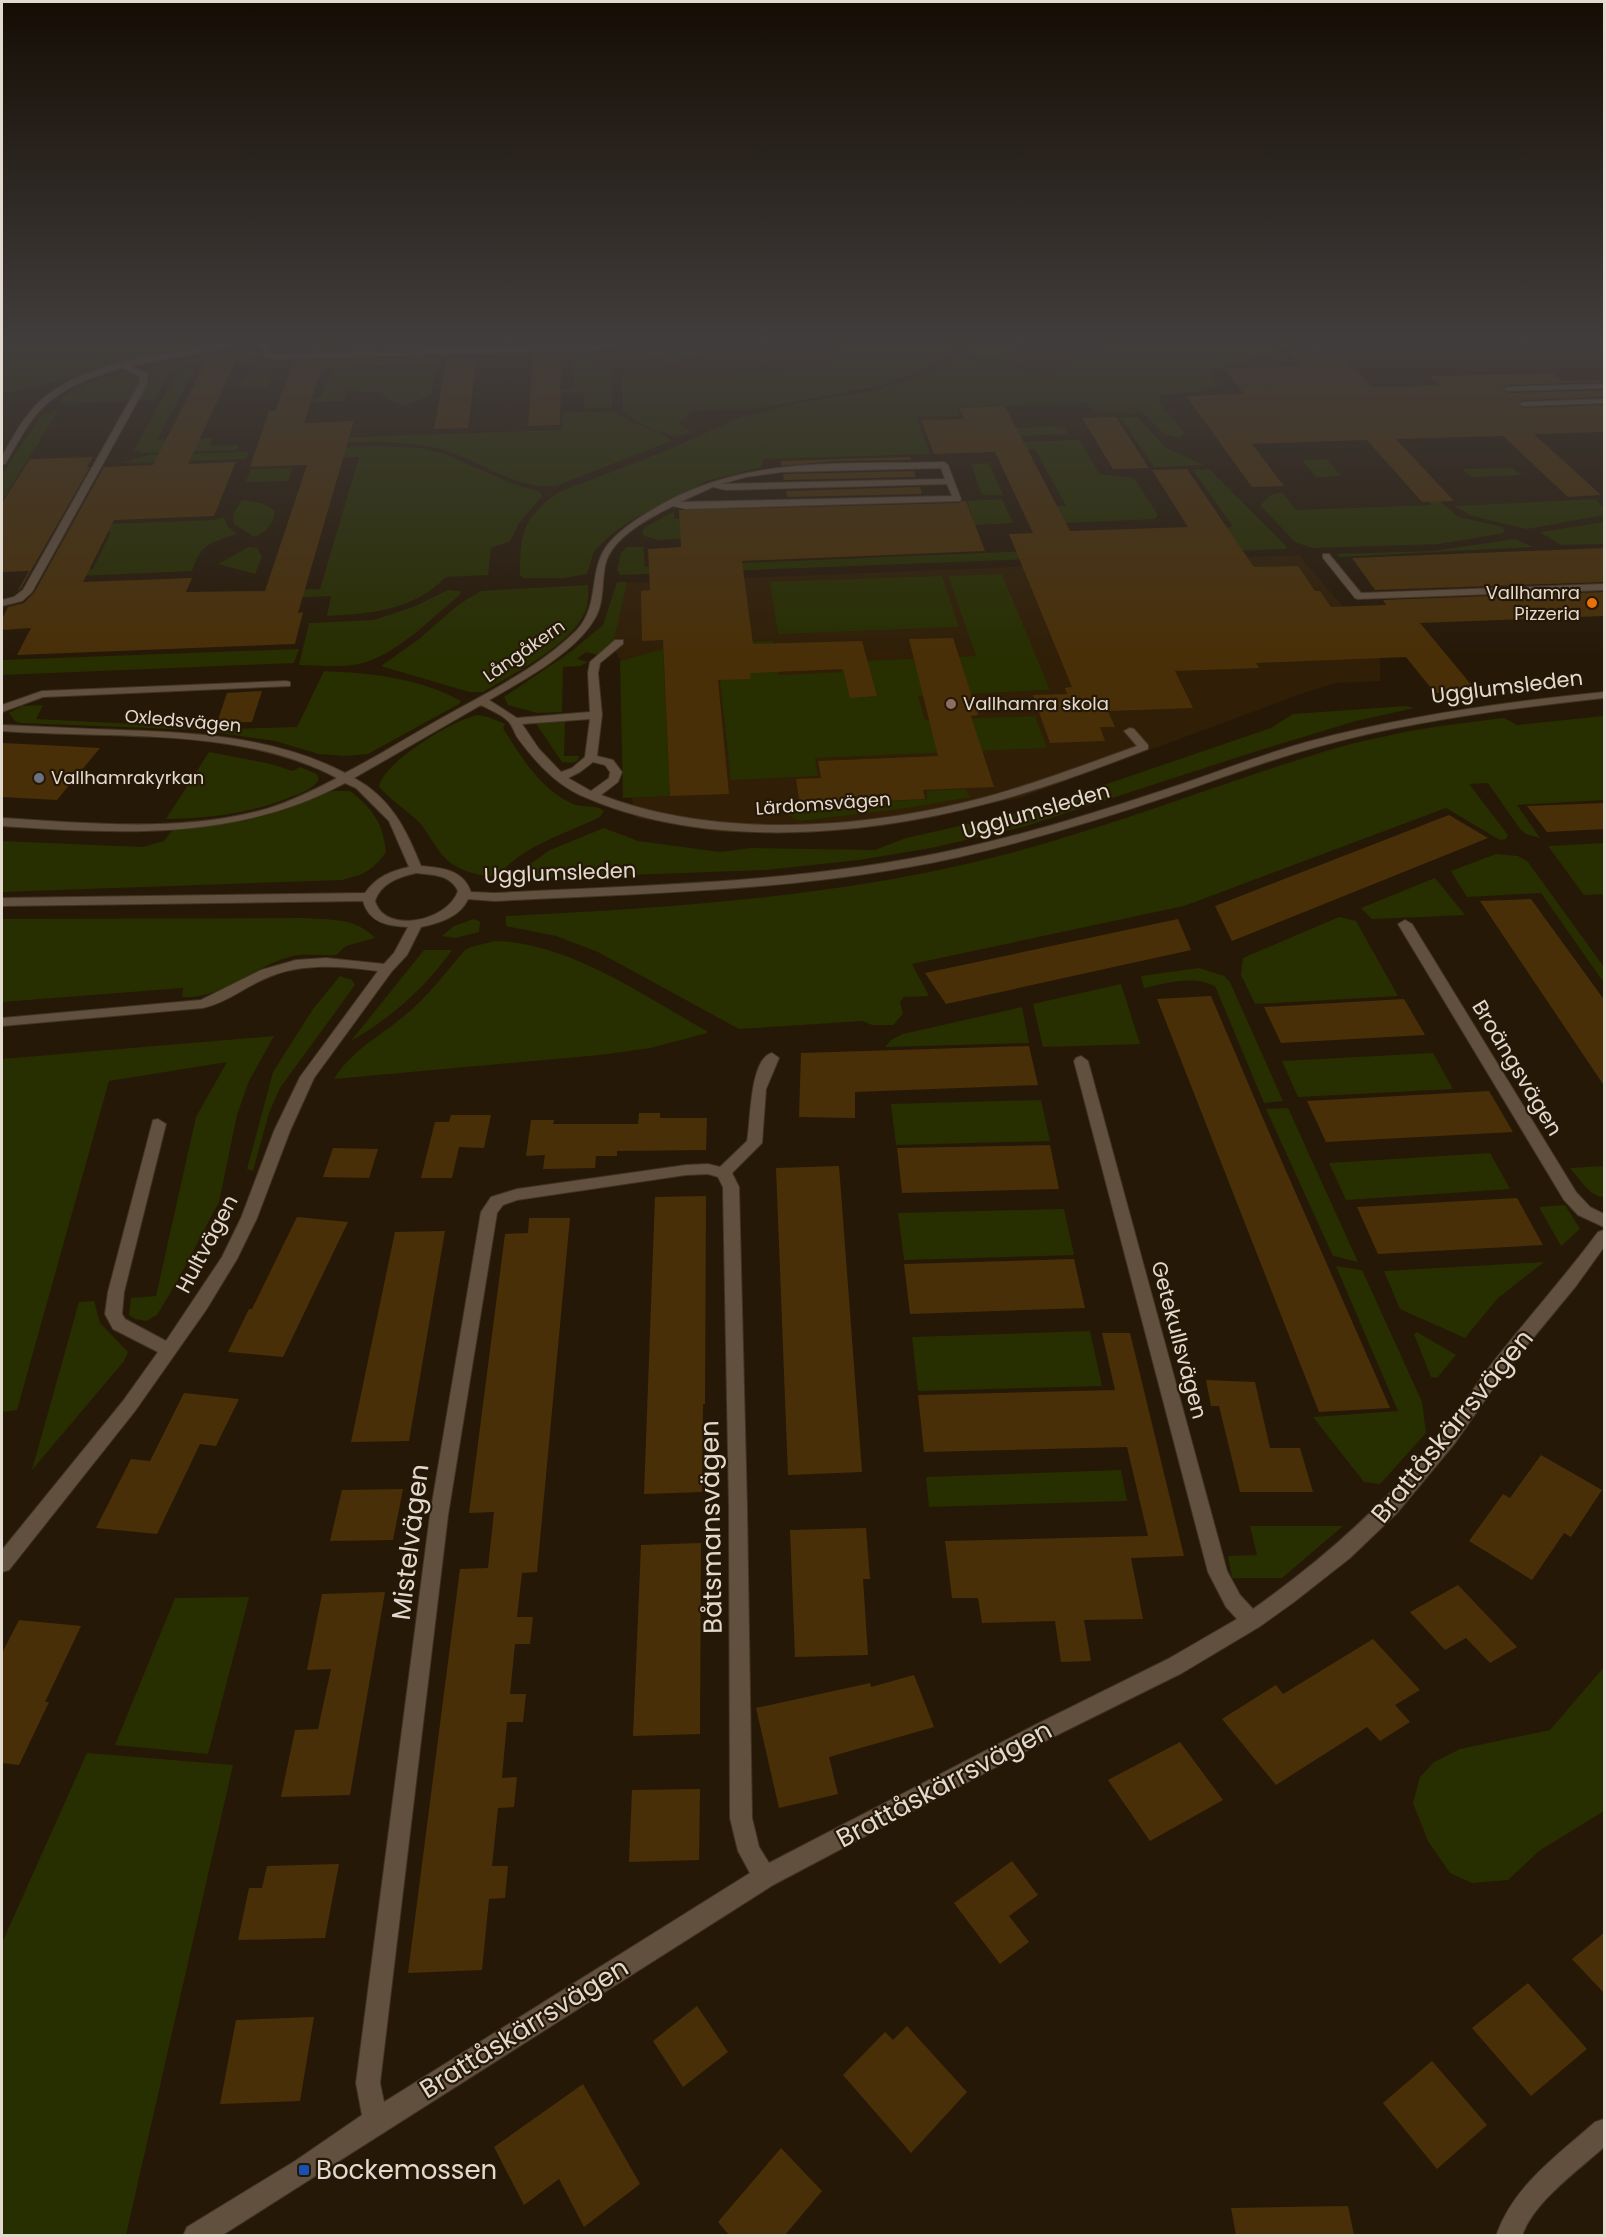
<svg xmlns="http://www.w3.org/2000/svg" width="1606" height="2237" font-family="Poppins,sans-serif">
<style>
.built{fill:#301e06}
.green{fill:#272e00}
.building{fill:#492f07}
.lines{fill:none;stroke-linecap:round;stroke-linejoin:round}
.minor-casing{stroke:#403323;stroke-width:2}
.minor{fill:#62503f;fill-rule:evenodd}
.food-dot{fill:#e8710a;stroke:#261807;stroke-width:2}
.education-dot{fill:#8d6e63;stroke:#261807;stroke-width:2}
.worship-dot{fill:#6b7280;stroke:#261807;stroke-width:2}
.transit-dot{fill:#1a4fb4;stroke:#261807;stroke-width:2}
.labels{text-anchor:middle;stroke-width:4.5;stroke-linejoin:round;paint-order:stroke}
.far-poi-label{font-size:18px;fill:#e3dacf;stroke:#261807;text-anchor:start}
.far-street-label{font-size:18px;fill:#e3dacf;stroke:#261807}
.street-label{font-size:21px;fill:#e3dacf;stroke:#261807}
.near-street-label{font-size:26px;fill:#e3dacf;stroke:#261807}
.near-poi-label{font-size:26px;fill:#e3dacf;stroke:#261807;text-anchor:start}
</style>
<rect width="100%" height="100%" fill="#261807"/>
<polygon class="built" points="1299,555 1380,650 1380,681 1337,683 1309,691 1020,798 893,822 797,834 717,832 636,818 632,800 621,662 609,636 623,583"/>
<g class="green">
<polygon points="2,344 214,344 161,354 14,392 2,392"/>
<polygon points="958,344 949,353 892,351 840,354 837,344"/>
<polygon points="969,344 1014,344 1018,351 1016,355 1025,364 968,355 964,353"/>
<path d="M1111,344H1331L1280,349L1248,361L1209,370L1217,387L1206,391L1160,395L1158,401L1185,433L1179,438L1165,435L1142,412L1129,407L1137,413L1093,412L1087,403L957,407L959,416L916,417L930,454L763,459L761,467L706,481L630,521L613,533L594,551L587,574L563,578H523L520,575C520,534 523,517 559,492L663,452L741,417L788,405L877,390L922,376L952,360L961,358L1047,373Z"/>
<path d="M704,350L705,354C689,361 666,362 650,357L646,352Z"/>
<path d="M249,351L254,352L256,356L253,360C236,361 184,359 173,369C166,376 161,390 156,398L152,400L68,404L60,402C72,373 216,357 249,351Z"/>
<path d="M892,355L944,359L919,372L879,386L754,409L695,411L680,421L682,426L691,432C671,443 645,425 627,415L623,411L621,375L831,368V357Z"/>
<polygon points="594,356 594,365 611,365 612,407 584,409 584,392 533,393 529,391 573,389 573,357"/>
<polygon points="437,357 431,395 404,406 382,397 384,392 347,391 344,401 280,403 282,399 321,398 334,360 356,360 354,369 418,367 420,358"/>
<polygon points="189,366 196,366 157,440 213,438 210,446 239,445 237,450 144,453 134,450 178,370"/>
<path d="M274,373L268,388L253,389L239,385C246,372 261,373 274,373Z"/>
<polygon points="59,409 55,416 2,501 2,476 13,457 42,415"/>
<path d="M609,411C617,411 620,416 626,419C639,427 661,430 671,441L556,486C515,491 473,455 432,447C379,436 321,445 267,447L269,440L562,430L564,413Z"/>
<polygon points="1120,417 1137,417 1166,448 1204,465 1154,467"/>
<polygon points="1055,426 1067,429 1067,434 1019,436 1016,428"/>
<polygon points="1080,440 1099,474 1134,478 1158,515 1155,519 1044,524 1023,508 1066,506 1035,449 993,450 989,443"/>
<path d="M373,446L420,448L445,454L513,484L540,492L542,496L519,523L510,541L491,548L488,575L446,577C414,610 370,614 327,616L331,596L263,599L265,591L320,589L359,457L311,458L322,448Z"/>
<polygon points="248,452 246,459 119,463 150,455"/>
<polygon points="1327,459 1341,476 1316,477 1302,460"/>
<polygon points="989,463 989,464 1003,495 982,495 971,464"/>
<polygon points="292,468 288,481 246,482 251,469"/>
<polygon points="1513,468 1521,475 1471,477 1463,469"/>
<polygon points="1209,469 1286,546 1286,549 620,575 617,570 621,553 627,547 643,547 645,567 1199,544 1200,530 1233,527 1193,470"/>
<polygon points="1415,487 1431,493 1458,517 1503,527 1504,533 1439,544 1313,548 1295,542 1260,505 1271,495 1282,492 1296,510 1431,505"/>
<polygon points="1002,499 1013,523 803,534 939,519 973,518 967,501"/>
<polygon points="1595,499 1604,508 1604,515 1527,529 1472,516 1454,506"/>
<path d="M242,500L262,503L274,510C276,523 265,533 254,537L234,524L233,514Z"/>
<polygon points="674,512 674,519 684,519 707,537 658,540 644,536 642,532 645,527"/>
<path d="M224,517L227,526L237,534C210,543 201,543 192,571L55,577L59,570L93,569L111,532H77L80,525L215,520Z"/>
<polygon points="1604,522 1604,544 1561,545 1540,532"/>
<polygon points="1515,539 1533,547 1340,557 1337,554 1433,551"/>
<polygon points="249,547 257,548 262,557 255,574 218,564"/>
<polygon points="1002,574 1050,690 918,696 925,720 1035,716 1047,748 815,758 818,776 731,780 716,643 773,641 779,675 842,672 839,662 976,656 948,576"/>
<polygon points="942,576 959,627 778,634 770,582"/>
<polygon points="617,582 627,582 613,644 598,655 586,652 577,659 588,662 580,666 563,667 562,712 537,713 508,705 504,697 572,651 603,625"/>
<path d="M588,585C588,594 589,603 585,612C570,646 514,673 483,692H469L381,666L419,639L458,605L481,591Z"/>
<path d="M448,590L459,591L461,594C431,618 397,655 359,664C340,668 318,665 299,665L309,623L374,620L413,607Z"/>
<polygon points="299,649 294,663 2,675 2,660"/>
<polygon points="663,649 670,796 623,798 620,661"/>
<path d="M324,671C371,673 420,678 461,701L459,704L368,754L346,756L319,754L275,741L199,730L21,723L15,721L9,713L22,706L43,705L36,719L232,729L297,727Z"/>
<polygon points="1406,706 1414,708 1356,721 1260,750 1023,827 931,848 859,860 765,870 521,879 519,872 550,850 604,828 638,841 720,852 751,848 875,850 906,838 1008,815 1060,800 1271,728 1293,714"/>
<path d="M478,715L488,717L505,724L503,728C521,757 540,789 573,804C583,808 595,804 604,811L600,817C572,831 514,849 499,877C476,875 454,871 440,852C432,842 427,830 418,821C409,812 384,795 379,786C384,762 454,719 478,715Z"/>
<path d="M1604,716V800L1517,805L1540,838L1526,834L1520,829L1488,783L1469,784L1508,835L1506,839L1500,840L1446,808L1184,906L912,964L929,996L904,997L900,1002L903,1014L893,1025H872L863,1021L739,1029L598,952L556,936L506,926V916C671,908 839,897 999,856C1084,834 1166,804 1249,776C1294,761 1340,745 1387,736C1425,727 1464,723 1504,718L1517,725Z"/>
<polygon points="565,720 564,756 579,756 578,760 573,763 562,762 535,722"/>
<path d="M209,752L271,764L293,771L300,767L317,774L319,779C315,788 302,793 293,796C250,814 211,818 166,819Z"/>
<polygon points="966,789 970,797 908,808 800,821 789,816 788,808 927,799 926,791"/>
<path d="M332,791H350C373,809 383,823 386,852C372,871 365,874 342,880L2,892V841L143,847L164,841L174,828L244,821L281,811Z"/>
<polygon points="1604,843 1604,894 1584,895 1548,846"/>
<polygon points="1496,854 1518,856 1528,862 1604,967 1604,979 1602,980 1541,893 1467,897 1451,871"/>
<polygon points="1435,878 1465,915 1372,919 1361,908"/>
<polygon points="1339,917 1356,921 1398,996 1255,1004 1241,975 1243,958"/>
<path d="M303,918C330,920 355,917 375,938L346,946L336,955C321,956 303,953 289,957C252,967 221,1000 182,997L183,988L2,1002V919Z"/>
<polygon points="474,919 480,922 479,932 455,938 442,936 454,926"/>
<path d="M495,941C570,943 643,996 707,1031V1033L651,1048L600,1055L334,1079C352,1050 379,1037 404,1016C427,998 445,973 465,950L471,947Z"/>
<path d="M424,950H452C424,989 392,1017 351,1041Z"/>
<path d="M1199,968L1224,976L1230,982L1283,1101L1264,1103L1215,986C1192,975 1168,983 1144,988L1141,976Z"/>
<polygon points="340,976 352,980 355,985 280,1088 269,1113 253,1171 247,1169 273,1072 313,1009"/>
<polygon points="1121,984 1140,1044 1043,1047 1033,1004"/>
<polygon points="1022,1007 1029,1043 885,1047 891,1040 903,1034"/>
<polygon points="274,1036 249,1081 237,1115 219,1202 179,1278 157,1315 146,1321 135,1319 129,1315 131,1298 156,1296 196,1117 227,1062 109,1081 17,1410 2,1412 2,1059"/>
<polygon points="1433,1053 1453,1089 1298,1097 1282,1061"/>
<polygon points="1041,1100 1050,1141 896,1145 891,1104"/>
<polygon points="1288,1108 1358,1262 1333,1256 1266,1109"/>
<polygon points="1490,1153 1510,1189 1346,1200 1329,1163"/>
<path d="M1604,1166V1197C1590,1197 1580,1179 1570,1168Z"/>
<polygon points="1565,1205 1580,1229 1561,1246 1539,1207"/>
<polygon points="1064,1209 1074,1255 904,1260 898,1213"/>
<polygon points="1544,1262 1498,1298 1465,1338 1400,1309 1384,1271"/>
<polygon points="1336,1266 1362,1270 1422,1402 1426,1433 1380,1484 1364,1482 1313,1417 1398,1411"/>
<polygon points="94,1301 100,1323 128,1352 124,1361 32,1470 79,1302"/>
<polygon points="1090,1331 1102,1386 918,1391 912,1337"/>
<polygon points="1417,1332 1456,1355 1437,1378 1431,1377 1414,1334"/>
<polygon points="1121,1470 1127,1501 929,1507 926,1477"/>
<polygon points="1250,1526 1343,1526 1282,1578 1232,1578 1228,1556 1257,1555"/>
<polygon points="249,1597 208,1754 115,1745 175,1598"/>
<polygon points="1604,1667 1604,1811 1539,1851 1508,1880 1472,1883 1450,1873 1428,1841 1413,1803 1420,1777 1434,1762 1460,1749 1550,1730"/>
<polygon points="87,1753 233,1765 126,2235 2,2235 2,1943"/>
</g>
<g class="building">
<polygon points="307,345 440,345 440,347 304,352"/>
<polygon points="1335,348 1372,387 1439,385 1429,376 1553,373 1563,381 1605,380 1605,382 1508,385 1502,388 1508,393 1605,390 1605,397 1523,400 1517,403 1523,408 1605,405 1605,432 1534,434 1601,495 1568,497 1503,436 1396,439 1454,501 1422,502 1367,440 1252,444 1284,486 1252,487 1186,396 1244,394 1223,368 1301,366 1287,350"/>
<polygon points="241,350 188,464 236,462 214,516 114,520 83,582 192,578 186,592 265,591 307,465 250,467 269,411 275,411 294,361 440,357 440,364 322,368 304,423 354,421 298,613 303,612 295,644 17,655 31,628 2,630 2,619 8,607 24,603 34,593 104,467 153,465 209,355"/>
<polygon points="561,355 560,425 528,426 533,356"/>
<polygon points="447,358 477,358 468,428 434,429"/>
<polygon points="1005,406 1070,531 1188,527 1152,470 1187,469 1254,567 1298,566 1315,591 1320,591 1331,607 1386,605 1383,600 1605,592 1605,616 1420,623 1474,688 1461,689 1462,692 1435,693 1406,657 1256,663 1259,668 1175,671 1193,708 1108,711 1115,727 1100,727 1105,741 1050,743 1033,695 1067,694 1065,688 1072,687 1009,534 1033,533 995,452 934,454 921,420 964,419 959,408"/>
<polygon points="1116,417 1149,468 1113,469 1082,418"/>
<polygon points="93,457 87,467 90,467 21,588 17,592 29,571 2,572 2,503 30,459"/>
<polygon points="910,457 911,460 836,461 781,466 781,461"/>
<polygon points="914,471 916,477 784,480 783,474"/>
<polygon points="920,487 922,494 787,497 786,491"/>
<polygon points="962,501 966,501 985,551 742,561 753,644 862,641 877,696 850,698 843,669 750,673 751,679 718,680 729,794 670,796 663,640 642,641 641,591 650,590 648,549 681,547 679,510 960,503"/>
<polygon points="1605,548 1605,582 1375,590 1352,558"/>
<polygon points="953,638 978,715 971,716 994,787 923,790 925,799 800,805 796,779 821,778 818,761 938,756 909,639"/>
<polygon points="262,691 252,722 217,723 227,693"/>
<polygon points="2,743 63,746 100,748 57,800 2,797"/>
<polygon points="1605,803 1605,829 1547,832 1527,806"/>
<polygon points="1449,815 1488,838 1232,941 1215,906"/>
<polygon points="1531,899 1605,1001 1605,1087 1480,901"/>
<polygon points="1178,919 1191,950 946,1004 925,973"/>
<polygon points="1211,996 1265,1123 1390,1408 1319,1412 1157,999"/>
<polygon points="1404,999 1425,1035 1281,1043 1264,1007"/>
<polygon points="1029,1046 1038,1085 855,1092 855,1118 799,1117 801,1053"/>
<polygon points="1489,1091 1513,1132 1326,1142 1307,1101"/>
<polygon points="639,1113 660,1113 660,1118 707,1118 706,1150 617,1151 617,1156 596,1156 595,1168 543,1169 545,1155 526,1156 531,1120 554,1120 553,1124 638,1124"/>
<polygon points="451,1115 491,1115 484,1148 459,1147 452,1178 421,1178 435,1122 449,1122"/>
<polygon points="1050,1145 1059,1189 902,1193 897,1148"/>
<polygon points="333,1148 378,1149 369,1178 323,1177"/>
<polygon points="839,1166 862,1472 788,1475 776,1168"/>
<polygon points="706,1196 705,1404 703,1404 702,1492 644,1494 655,1197"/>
<polygon points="1517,1198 1543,1245 1378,1254 1357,1207"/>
<polygon points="297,1217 348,1222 283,1357 228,1352 249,1309 252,1309"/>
<polygon points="529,1218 570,1218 537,1572 522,1573 517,1617 533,1617 530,1644 515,1644 510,1694 526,1694 523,1722 507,1722 502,1778 517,1777 514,1807 498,1808 492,1866 508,1866 505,1898 489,1899 482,1970 408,1973 460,1569 488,1568 494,1512 469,1513 505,1234 528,1233"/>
<polygon points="445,1231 409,1441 351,1442 395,1232"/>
<polygon points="1074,1259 1085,1308 910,1314 904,1264"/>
<polygon points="1102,1333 1130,1333 1184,1556 1131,1558 1143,1619 1084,1620 1091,1661 1061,1662 1055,1621 982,1623 978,1598 952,1598 945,1541 1148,1536 1127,1447 924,1452 918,1395 1115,1390"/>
<polygon points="1206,1380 1255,1382 1270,1448 1300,1448 1313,1492 1240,1492 1219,1406 1211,1406"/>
<polygon points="184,1393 239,1399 216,1446 200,1444 157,1534 96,1528 131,1459 150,1461"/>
<polygon points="1541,1455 1602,1490 1571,1537 1564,1533 1532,1580 1469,1541 1503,1494 1510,1498"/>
<polygon points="403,1489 393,1540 330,1541 342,1490"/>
<polygon points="866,1528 870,1579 863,1579 868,1655 795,1657 790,1530"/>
<polygon points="701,1543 700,1734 633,1736 641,1545"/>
<polygon points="1458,1585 1517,1647 1490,1663 1466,1638 1445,1650 1410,1612"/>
<polygon points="385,1592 350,1795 281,1797 295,1730 318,1729 331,1669 307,1670 322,1594"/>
<polygon points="19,1620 81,1626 45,1702 49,1702 19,1765 2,1763 2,1653"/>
<polygon points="1373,1639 1420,1690 1395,1705 1410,1722 1380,1741 1367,1727 1276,1785 1222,1719 1276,1685 1283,1694"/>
<polygon points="914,1675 934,1727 829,1757 838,1794 779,1808 756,1708 870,1683 871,1687"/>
<polygon points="1180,1742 1223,1800 1150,1841 1108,1780"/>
<polygon points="700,1789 699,1860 629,1862 632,1790"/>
<polygon points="1012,1861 1038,1895 1009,1916 1029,1942 1000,1964 954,1903"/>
<polygon points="339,1864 325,1938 238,1940 249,1888 262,1888 267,1866"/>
<polygon points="1605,1932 1605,1994 1572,1959"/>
<polygon points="1528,1983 1587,2049 1531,2096 1472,2028"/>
<polygon points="697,2006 728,2052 683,2087 653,2041"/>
<polygon points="314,2017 300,2101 220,2104 236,2020"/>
<polygon points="907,2026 967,2092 911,2153 843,2075 885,2032 893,2040"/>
<polygon points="1432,2061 1487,2125 1437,2169 1383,2103"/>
<polygon points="583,2084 640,2184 584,2227 559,2179 524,2205 494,2147"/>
<polygon points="781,2148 822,2191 785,2235 729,2235 718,2222"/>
<polygon points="1348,2206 1354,2235 1236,2235 1231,2208"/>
</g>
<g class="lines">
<defs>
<g id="minor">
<path d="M225,344H244L131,366L148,374L147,384L32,592L22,601L2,606V600L14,597L23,590L139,384L141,377L123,368C92,376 56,390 35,416C23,431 15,448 5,464H2V456C12,439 21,421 35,406C78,361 167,354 225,344Z"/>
<polygon points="259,344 267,344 272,355 612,344 596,350 271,359 264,357 263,349"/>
<polygon points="1604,384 1604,388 1508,391 1504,389 1508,387"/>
<polygon points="1604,399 1604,403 1523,406 1519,404 1523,402"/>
<path d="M944,462L948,465L961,499L960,501L686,509L673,506C650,518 611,537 605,566C601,587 605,605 592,623C571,655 522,681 489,700L517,718L590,712L588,673L590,662L615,640H623V644L600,663L598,673L602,715L597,756L613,760L622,772L618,782L601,795C718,840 867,829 986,797C1037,783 1087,764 1137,746L1124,731L1130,728L1134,729L1148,745V749C1096,769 1043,789 989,803C862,837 702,850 580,795C554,783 534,760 517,737C514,732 513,726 508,721C501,714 490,710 481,705L354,778C391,798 406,829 421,866C442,868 463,869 471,892L494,893C649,885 806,883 958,849C1027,834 1095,813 1161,791C1210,775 1257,756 1307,742C1404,716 1504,702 1604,692V698C1506,709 1408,721 1313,748C1265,761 1219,779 1172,795C1102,819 1031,840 959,857C806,891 649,893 494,901L468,899C460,917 439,923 421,927L407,955L392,971L314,1078L290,1131L257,1218L237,1259L206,1310L135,1411L9,1570L2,1572V1550L123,1401L158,1352L113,1329L105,1314L108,1292L153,1120L158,1119L166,1124L124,1292L122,1314L125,1319L166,1341L222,1257L241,1218L274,1131L300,1077L378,971C339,966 299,962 262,980C242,989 225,1003 203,1008L2,1026V1018L201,1000L261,970L296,960L326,958L384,964L394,953L408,927C388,926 369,923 363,901L2,906V898L365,893C376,877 391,871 409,867L389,821L356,788L345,783C237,841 121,834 2,826V818C88,823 181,833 266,809C290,802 314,790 337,778C239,726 110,739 2,731V725C32,726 63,728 94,729C178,732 269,733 345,773C378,756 408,737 440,719C486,693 539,668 577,630C601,604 587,569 609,543C624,526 645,514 664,503C751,455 848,465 944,462ZM941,468L945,479L721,484L746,477L782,472ZM947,484L952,496L680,502L713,487L726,490ZM590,719L585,757L572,768L561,772L539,749L522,724ZM593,762L605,765L610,772L609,778L591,791L568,778L580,772ZM416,873C432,875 450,874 458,891C448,921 385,935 375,901C381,883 399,877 416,873Z"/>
<polygon points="1323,554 1329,554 1361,593 1604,584 1604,590 1358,599 1355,598 1323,558"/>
<polygon points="286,681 290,682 290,686 43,697 2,712 2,705 42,691"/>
<polygon points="1405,920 1412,924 1576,1192 1590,1207 1604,1214 1604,1227 1578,1215 1564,1200 1398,924"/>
<path d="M772,1053L779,1058L766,1089L762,1143L732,1173L739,1187L747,1507L752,1818L759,1847L769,1863L1035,1725L1168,1659L1237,1619L1226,1607L1208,1572L1074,1061L1076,1058L1081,1056L1088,1061L1227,1571L1240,1595L1253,1609C1325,1558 1388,1502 1442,1433C1459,1412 1473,1388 1490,1366C1525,1321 1564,1278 1598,1232L1604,1230V1247L1576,1286L1501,1377L1455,1443L1397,1513L1350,1558L1294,1602L1259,1627L1182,1673L1049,1739L773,1885L221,2236H183L187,2227L295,2161L362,2115L356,2083L430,1515L481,1212L491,1197L517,1189L686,1165L708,1164L720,1167L747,1141C751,1123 749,1059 772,1053ZM708,1174L718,1177L723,1187L729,1507L730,1818L738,1851L750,1873L384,2102L380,2083L448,1515L497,1213L503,1205L517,1200L686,1175Z"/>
<path d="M1604,2119V2147C1579,2170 1533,2202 1522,2236H1496C1513,2186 1557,2156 1595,2122Z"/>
</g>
</defs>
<use href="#minor" class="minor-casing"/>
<use href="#minor" class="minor"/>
</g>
<linearGradient id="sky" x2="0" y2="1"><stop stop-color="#150d04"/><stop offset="0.52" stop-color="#413d3c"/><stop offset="1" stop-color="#413d3c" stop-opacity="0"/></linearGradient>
<rect width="1606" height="658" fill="url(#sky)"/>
<circle class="food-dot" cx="1592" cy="603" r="6"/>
<circle class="education-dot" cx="951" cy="704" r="6"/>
<circle class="worship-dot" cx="39" cy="778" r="6"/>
<rect class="transit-dot" x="298" y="2164" width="12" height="12" rx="3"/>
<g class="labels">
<g class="far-poi-label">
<text x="1580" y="599" text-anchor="end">Vallhamra<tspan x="1580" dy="21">Pizzeria</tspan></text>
<text x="963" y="710">Vallhamra skola</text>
<text x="51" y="784">Vallhamrakyrkan</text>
</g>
<g class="far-street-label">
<text transform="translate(524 651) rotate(-35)" y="6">Långåkern</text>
<text transform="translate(183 721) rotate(5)" y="6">Oxledsvägen</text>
<text transform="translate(823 804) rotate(-4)" y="6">Lärdomsvägen</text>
</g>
<g class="street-label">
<text transform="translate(1507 687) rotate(-7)" y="7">Ugglumsleden</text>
<text transform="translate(1036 811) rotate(-16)" y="7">Ugglumsleden</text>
<text transform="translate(560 873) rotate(-2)" y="7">Ugglumsleden</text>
<text transform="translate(1517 1068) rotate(59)" y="7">Broängsvägen</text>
<text transform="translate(207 1244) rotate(-62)" y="7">Hultvägen</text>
<text transform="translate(1179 1340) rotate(75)" y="7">Getekullsvägen</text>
</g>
<g class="near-street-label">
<text transform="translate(1452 1426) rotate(-51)" y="9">Brattåskärrsvägen</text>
<text transform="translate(711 1527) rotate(-91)" y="9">Båtsmansvägen</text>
<text transform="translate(410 1542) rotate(-83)" y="9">Mistelvägen</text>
<text transform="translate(944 1784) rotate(-28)" y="9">Brattåskärrsvägen</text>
<text transform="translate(524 2028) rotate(-32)" y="9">Brattåskärrsvägen</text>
</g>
<g class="near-poi-label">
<text x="316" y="2179">Bockemossen</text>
</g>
</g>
<rect width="1606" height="2237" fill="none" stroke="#e3dacf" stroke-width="6"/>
</svg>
